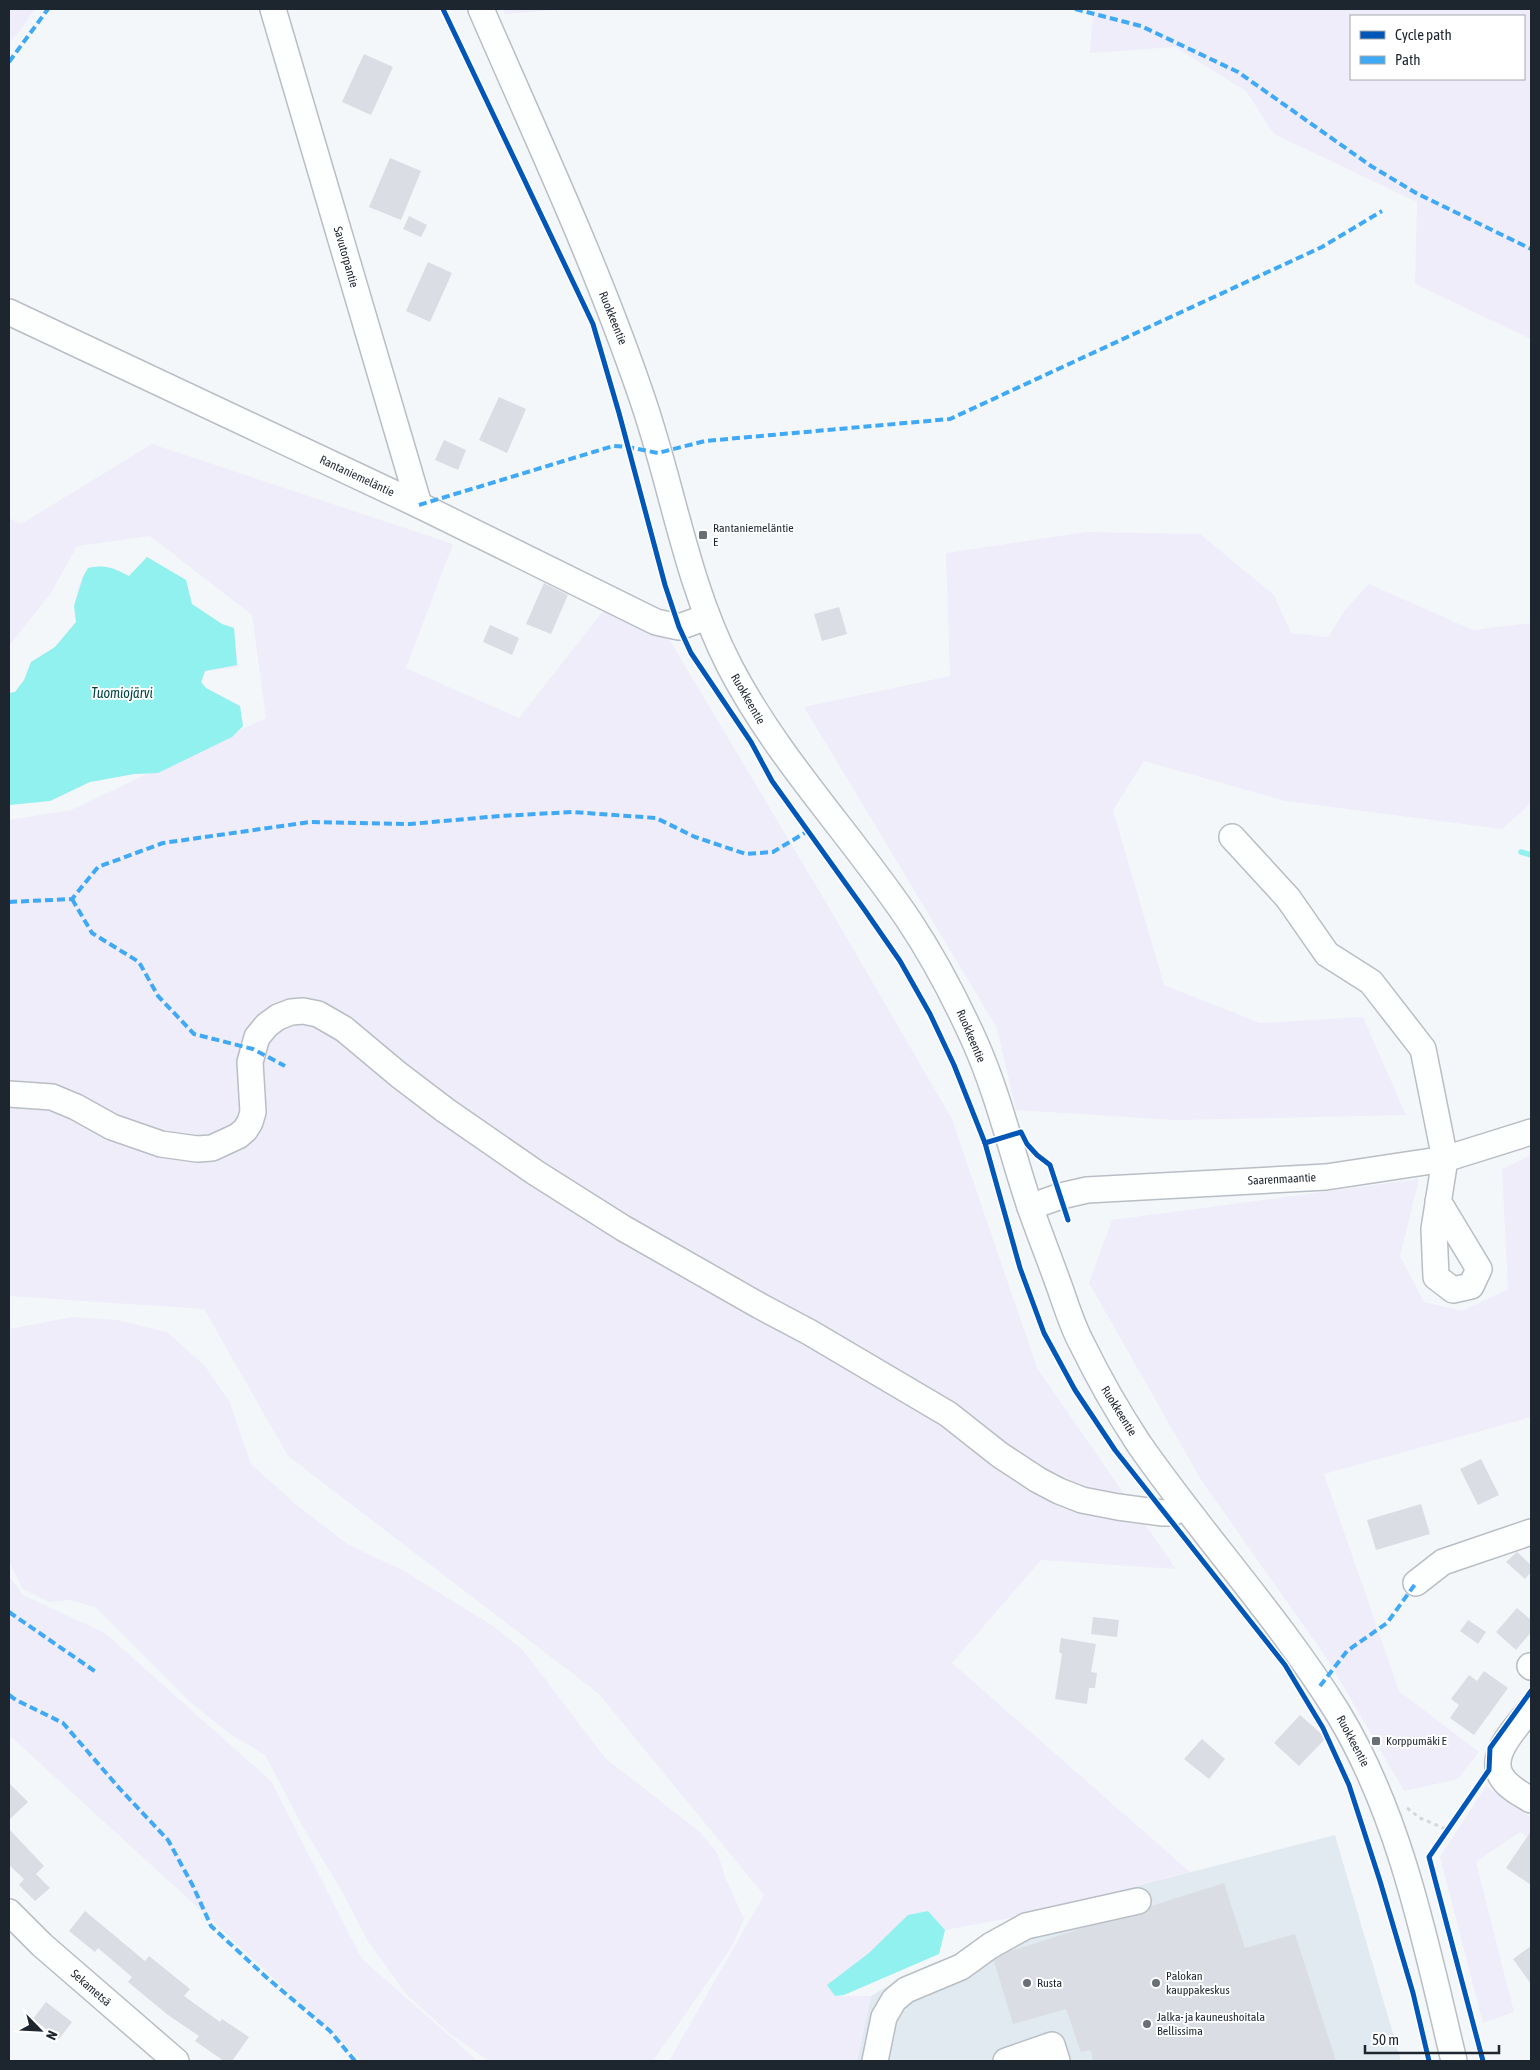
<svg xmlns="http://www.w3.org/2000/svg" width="1540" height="2070" font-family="'Asap Condensed',sans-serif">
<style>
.built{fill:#e2eaf1}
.green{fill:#eeedf9;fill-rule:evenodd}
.water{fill:#90f1ef}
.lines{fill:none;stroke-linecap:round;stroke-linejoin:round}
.stream{stroke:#90f1ef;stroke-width:5.5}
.building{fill:#dadde4}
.minor-casing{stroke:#b8bec4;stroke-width:28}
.path{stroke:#d6d7d8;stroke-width:3;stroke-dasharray:4 4;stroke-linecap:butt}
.minor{stroke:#fdfefe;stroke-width:25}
.quiet{stroke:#3fa9f5;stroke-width:4;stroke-dasharray:8 4;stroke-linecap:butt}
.cycleway-casing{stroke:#fff;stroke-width:8}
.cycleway{stroke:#0057b8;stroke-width:5}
.poi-dot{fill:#686f76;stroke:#fff;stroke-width:2}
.labels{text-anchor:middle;stroke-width:4;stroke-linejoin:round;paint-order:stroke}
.street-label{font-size:12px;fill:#1d262f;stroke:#fff}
.poi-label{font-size:12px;fill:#1d262f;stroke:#fff;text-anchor:start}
.water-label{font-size:14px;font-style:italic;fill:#024644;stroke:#fff}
</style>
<rect width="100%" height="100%" fill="#f4f7fa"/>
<polygon class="built" points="1335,1835 1401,2061 857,2061 871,1996 898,1980 940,1967 1015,1917"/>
<g class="green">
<polygon points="9,9 35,9 22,28 9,43"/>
<polygon points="503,9 569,9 505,14"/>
<path d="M1093,9H1531V339L1415,284L1417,202L1274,134L1246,91L1175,47L1090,53ZM1351,16H1524V79H1351Z"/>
<path d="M152,444L453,544L406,668L519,718L607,606L663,629L827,904L952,1119L1037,1368L1176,1569L1041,1560L952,1663L1190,1872L1015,1917L945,1930L928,1911L828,1985L835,1996H871L857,2061H669L764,1895L598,1693L288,1456L204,1309L9,1296V820L71,810L147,774H134L90,782L50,801L9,805V693L15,692L24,680L31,662L55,647L76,622C73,603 77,585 88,568C106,564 114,568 129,576L147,557L186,580L192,604L222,624L234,628L238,667L205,671L202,683L206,688L240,706L243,726L238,731L266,718L252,615L150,536L77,546L51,593L9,646V518L21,524Z"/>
<polygon points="1086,532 1200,534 1274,595 1291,633 1328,637 1345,610 1369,584 1473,630 1531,623 1531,803 1502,829 1285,801 1144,761 1113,810 1164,985 1260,1023 1363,1017 1406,1115 1176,1120 1016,1110 997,1028 804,707 950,676 946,553"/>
<polygon points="1531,1155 1531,1417 1324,1474 1399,1691 1479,1752 1458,1779 1404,1791 1328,1660 1201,1480 1089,1283 1112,1220 1419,1179 1400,1256 1424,1302 1462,1311 1508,1289 1502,1169"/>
<polygon points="72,1317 117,1320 167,1332 205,1366 229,1401 251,1464 298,1506 347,1544 406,1572 493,1626 523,1650 605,1758 700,1832 718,1854 725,1877 744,1919 731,1948 653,2061 489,2061 449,2033 406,1994 369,1943 340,1888 303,1827 265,1755 230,1734 190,1702 95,1607 69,1600 49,1602 23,1589 9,1562 9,1329"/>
<polygon points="9,1576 23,1595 105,1633 271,1781 362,1959 478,2061 362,2061 194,1904 9,1735"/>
<polygon points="1486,1786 1531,1817 1531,1839 1520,1832 1476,1862 1514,2012 1483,2023 1440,1857"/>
</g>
<g class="water">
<path d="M147,557L186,580L192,604L222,624L234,628L237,665L205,671L201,682L206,688L240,706L243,726L232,737L158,773L134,774L90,782L50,801L9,805V693L15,692L24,680L31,662L55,647L76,622L74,606L83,577L88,568C106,564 113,568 129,576Z"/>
<polygon points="928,1911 945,1930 939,1954 844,1995 835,1996 827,1985 869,1953 908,1915"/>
</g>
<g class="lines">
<polyline class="stream" points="1521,852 1531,855"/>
</g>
<g class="building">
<polygon points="364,54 393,67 371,115 342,102"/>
<polygon points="390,158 421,171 401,220 369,207"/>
<polygon points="409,216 427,225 421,237 403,229"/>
<polygon points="428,262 452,273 430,322 406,311"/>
<polygon points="499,397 526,409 507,453 479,440"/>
<polygon points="444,440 466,450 458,470 435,460"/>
<polygon points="544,583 568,595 551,634 526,624"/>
<polygon points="839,607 847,634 822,641 814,614"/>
<polygon points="490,625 519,638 512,655 483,642"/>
<polygon points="1481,1459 1499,1495 1478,1505 1460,1469"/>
<polygon points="1421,1504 1430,1534 1376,1550 1367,1520"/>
<polygon points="1517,1552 1531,1565 1531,1572 1525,1579 1506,1562"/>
<polygon points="1517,1608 1531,1620 1531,1632 1516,1650 1496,1632"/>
<polygon points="1093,1617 1119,1620 1117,1637 1091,1634"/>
<polygon points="1468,1620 1486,1632 1478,1644 1460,1631"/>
<polygon points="1061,1638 1096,1644 1091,1672 1097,1673 1095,1688 1089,1688 1087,1704 1055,1699 1062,1654 1059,1652"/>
<polygon points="1484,1671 1508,1688 1474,1735 1450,1718 1459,1705 1451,1699 1469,1675 1477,1681"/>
<polygon points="1300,1715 1326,1738 1299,1766 1274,1743"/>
<polygon points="1202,1739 1225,1759 1209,1779 1184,1759"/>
<polygon points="9,1783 28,1802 9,1820"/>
<polygon points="9,1829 44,1866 36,1874 50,1888 35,1901 19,1885 24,1879 9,1865"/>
<polygon points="1531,1831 1531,1885 1506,1868"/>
<polygon points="1224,1883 1245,1948 1295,1934 1336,2061 1093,2061 1091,2050 1081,2052 1066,2009 1013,2024 994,1961 998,1958 1011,1951 1082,1928 1141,1915 1147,1912 1151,1906"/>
<polygon points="85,1911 145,1961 149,1956 190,1989 184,1996 220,2022 222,2019 249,2037 232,2061 224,2061 195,2041 199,2036 168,2015 128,1982 132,1977 98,1948 95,1952 69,1931"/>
<polygon points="1531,1946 1531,1984 1513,1959"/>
<polygon points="46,2002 72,2022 59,2039 33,2019"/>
</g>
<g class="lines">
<defs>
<g id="minor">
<polyline points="273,9 419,505"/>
<path d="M481,9C536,136 595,261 640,392C672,482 685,579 729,665C777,758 850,833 908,919C934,958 955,998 974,1040C998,1093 1011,1150 1029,1204C1038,1230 1048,1255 1057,1280C1065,1301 1071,1324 1082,1344C1099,1379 1118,1412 1139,1444C1203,1536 1279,1618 1338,1713C1401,1817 1426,1944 1454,2061"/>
<polyline points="9,312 419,505 656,622 679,627 707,617"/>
<polyline points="1232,837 1288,898 1327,954 1371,982 1423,1049 1445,1159 1434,1229 1436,1277 1453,1290 1471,1286 1479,1269 1438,1201"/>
<polyline points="9,1094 52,1097 76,1107 112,1127 161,1144 197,1149 212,1148 238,1136 245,1130 250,1122 253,1112 250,1062 257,1037 267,1025 278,1017 291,1012 303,1011 318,1014 344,1029 399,1075 445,1110 536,1173 623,1228 760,1306 809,1332 948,1414 1000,1455 1038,1480 1059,1491 1082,1500 1118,1507 1163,1513 1172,1513 1185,1507"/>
<polyline points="1030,1207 1061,1196 1087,1190 1326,1177 1445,1159 1531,1132"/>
<polyline points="1416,1583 1443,1562 1531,1532"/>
<polyline points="1530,1666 1531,1667"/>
<path d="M1531,1708C1519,1725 1488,1753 1501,1776C1507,1787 1521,1794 1531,1800"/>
<polyline points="9,1912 42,1945 176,2061"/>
<polyline points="875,2061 884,2017 894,2000 906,1990 961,1967 990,1946 1026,1926 1138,1901"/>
<polyline points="1006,2061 1052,2045 1057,2061"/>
</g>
</defs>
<use href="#minor" class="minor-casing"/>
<polyline class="path" points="1407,1808 1420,1818 1448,1830"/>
<use href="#minor" class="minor"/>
<g class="quiet">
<polyline points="1075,9 1141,26 1238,72 1371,166 1416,193 1531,249"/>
<polyline points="9,62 48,9"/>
<polyline points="419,505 613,446 628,447 658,453 705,441 950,419 1322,247 1382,211"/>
<polyline points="72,899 92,933 139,962 158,996 194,1034 253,1049 285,1066"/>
<polyline points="9,902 72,899 98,867 163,843 310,822 410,824 500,816 572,812 656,818 695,837 746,854 773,852 808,831"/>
<polyline points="9,1612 96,1672"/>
<polyline points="1320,1686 1347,1651 1387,1623 1416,1583"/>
<polyline points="9,1695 16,1700 63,1723 120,1789 168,1840 193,1886 211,1926 266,1977 330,2031 355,2061"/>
</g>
<defs>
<g id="cycleway">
<polyline points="443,9 593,324 619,413 665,585 679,627 691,653 751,742 772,781 864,909 900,961 930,1014 954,1065 985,1143 1020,1268 1044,1333 1075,1390 1115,1450 1285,1665 1323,1728 1349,1785 1380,1881 1413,1993 1429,2061"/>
<polyline points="985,1143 1021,1132 1027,1144 1037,1155 1050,1165 1068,1220"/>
<polyline points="1483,2061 1429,1857 1489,1770 1490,1748 1531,1691"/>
</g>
</defs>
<use href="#cycleway" class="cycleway-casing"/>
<use href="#cycleway" class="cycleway"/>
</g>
<g class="poi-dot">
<rect x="698" y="530" width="10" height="10" rx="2.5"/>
<rect x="1371" y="1736" width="10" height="10" rx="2.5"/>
<circle cx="1027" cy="1983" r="5"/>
<circle cx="1156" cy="1983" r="5"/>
<circle cx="1147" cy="2024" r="5"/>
</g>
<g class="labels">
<g class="street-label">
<text transform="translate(346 257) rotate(74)" y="4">Savutorpantie</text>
<text transform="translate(613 318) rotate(68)" y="4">Ruokkeentie</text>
<text transform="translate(357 476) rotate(25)" y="4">Rantaniemeläntie</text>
<text transform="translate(748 699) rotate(60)" y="4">Ruokkeentie</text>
<text transform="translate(971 1036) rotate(67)" y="4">Ruokkeentie</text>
<text transform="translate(1282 1179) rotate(-3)" y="4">Saarenmaantie</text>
<text transform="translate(1119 1411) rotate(58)" y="4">Ruokkeentie</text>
<text transform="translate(1353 1741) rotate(62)" y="4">Ruokkeentie</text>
<text transform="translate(91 1988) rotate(41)" y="4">Sekametsä</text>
</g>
<g class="poi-label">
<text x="713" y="532">Rantaniemeläntie<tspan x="713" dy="14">E</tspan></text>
<text x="1386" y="1745">Korppumäki E</text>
<text x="1166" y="1980">Palokan<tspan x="1166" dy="14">kauppakeskus</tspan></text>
<text x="1037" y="1987">Rusta</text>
<text x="1157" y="2021">Jalka- ja kauneushoitala<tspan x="1157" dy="14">Bellissima</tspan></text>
</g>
<g class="water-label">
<text x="122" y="698">Tuomiojärvi</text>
</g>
</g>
<rect width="1540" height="2070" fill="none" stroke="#1d262f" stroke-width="20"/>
<rect x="1350" y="15" width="175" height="65" fill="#ffffff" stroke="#a5a8ac"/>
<rect x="1360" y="31" width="25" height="8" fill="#0057b8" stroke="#a5a8ac"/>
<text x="1395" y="40" font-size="15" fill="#1d262f">Cycle path</text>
<rect x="1360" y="56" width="25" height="8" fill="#3fa9f5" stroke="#a5a8ac"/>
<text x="1395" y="65" font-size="15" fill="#1d262f">Path</text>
<g transform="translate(40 2030) rotate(114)" stroke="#ffffff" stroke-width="4" paint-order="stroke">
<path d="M0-4L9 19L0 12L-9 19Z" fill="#1d262f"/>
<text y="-8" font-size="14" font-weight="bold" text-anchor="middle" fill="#1d262f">N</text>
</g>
<path d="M1365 2045v8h134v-8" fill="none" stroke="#1d262f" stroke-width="2.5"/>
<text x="1372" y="2045" font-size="15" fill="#1d262f" stroke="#ffffff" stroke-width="4" paint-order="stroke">50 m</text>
</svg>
